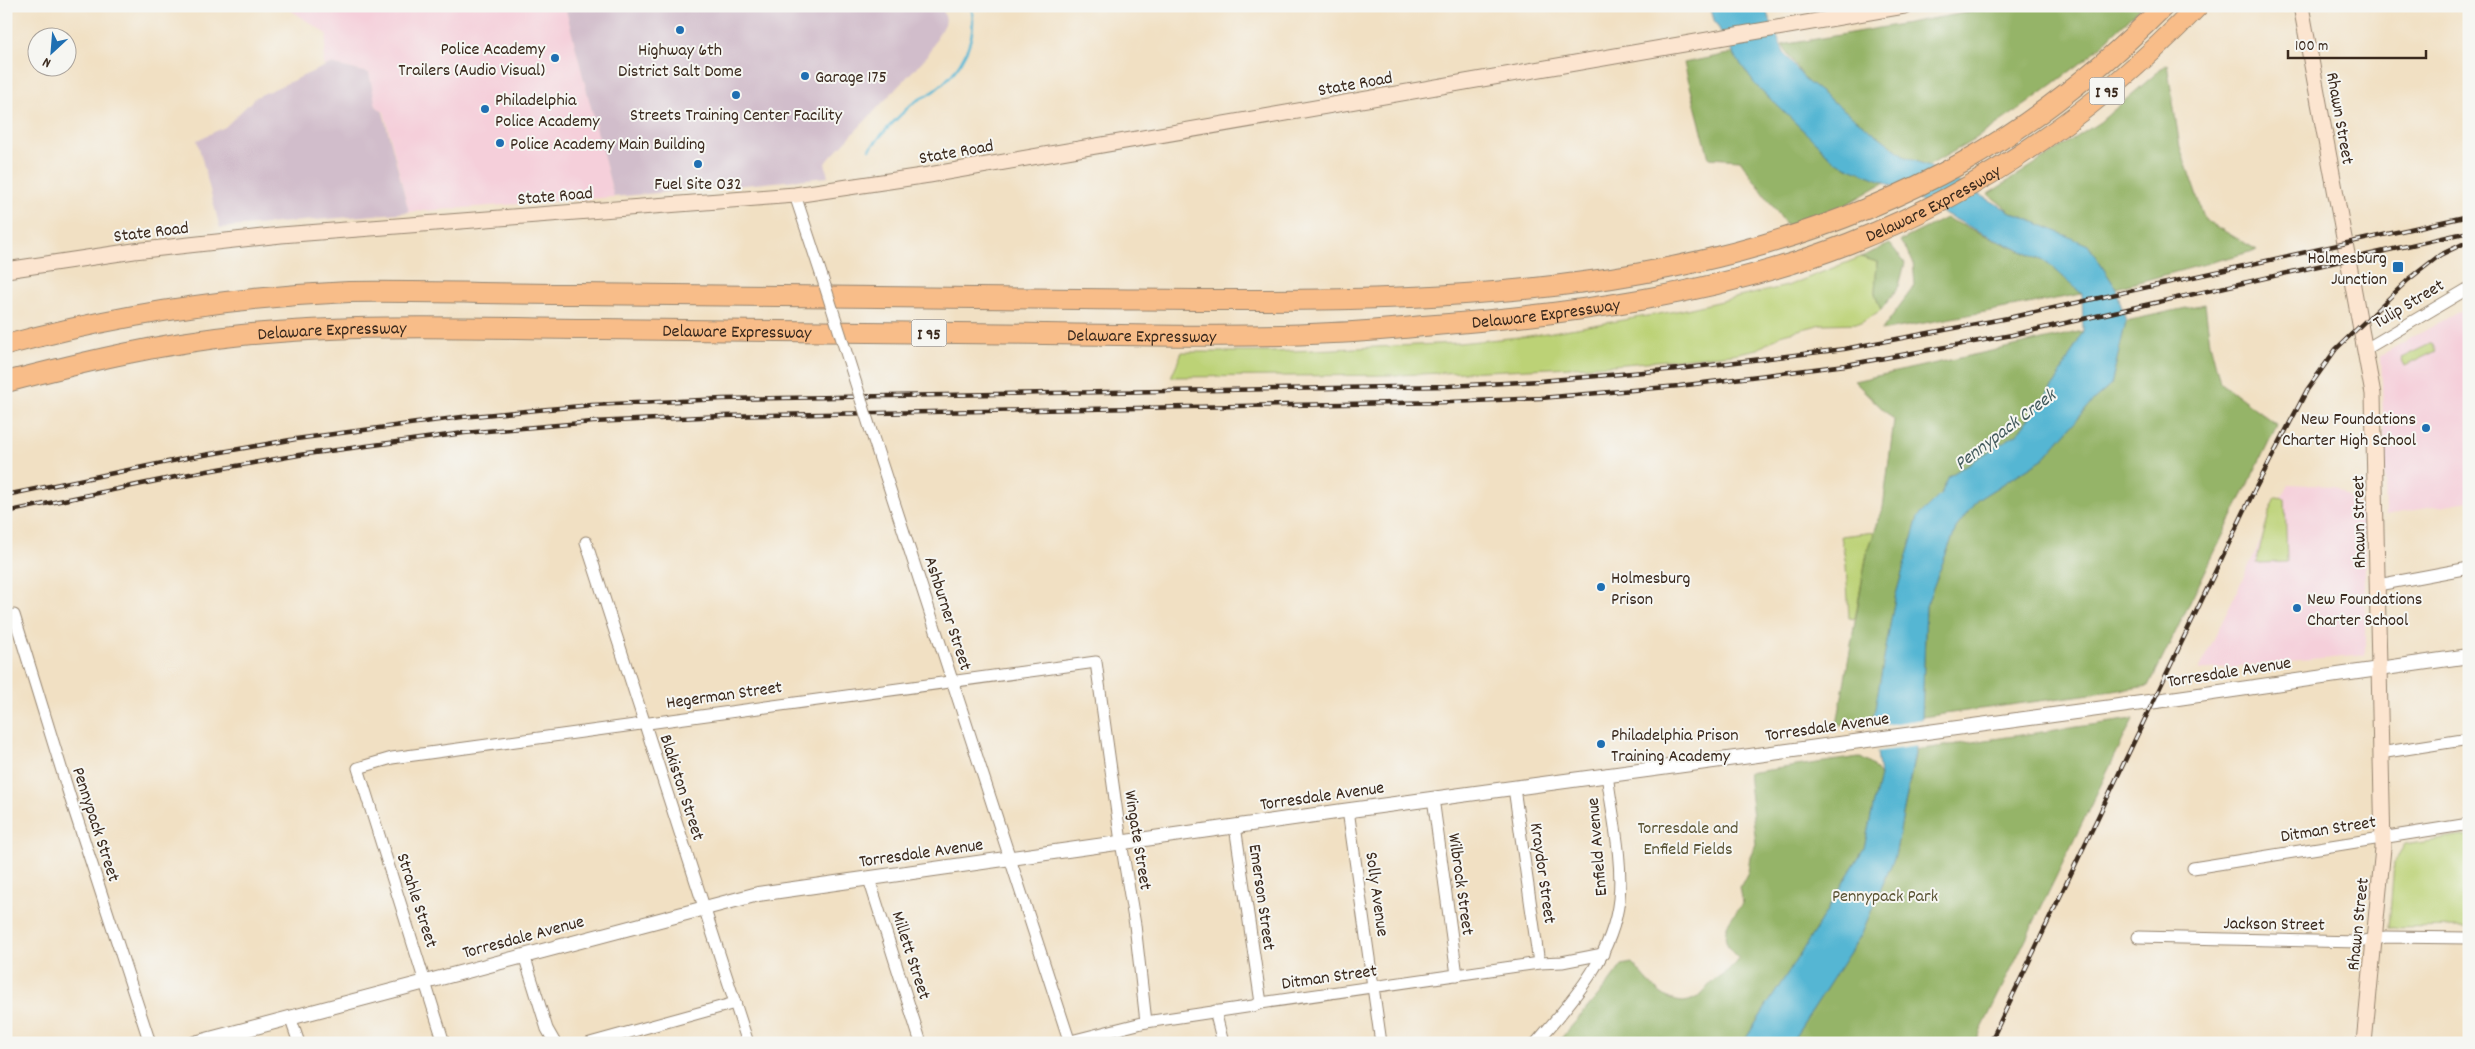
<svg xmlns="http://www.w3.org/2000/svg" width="2475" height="1049" font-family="Dekko,sans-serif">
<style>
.built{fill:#f5cfda}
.industrial{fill:#d1bdcb}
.green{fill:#bcd276;stroke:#7c7e4a}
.forest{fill:#95b467;stroke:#686f42}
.water{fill:#54b6d3;stroke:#487078}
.pier{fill:#f1e0c3}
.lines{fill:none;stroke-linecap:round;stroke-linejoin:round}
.stream{stroke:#54b6d3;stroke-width:2.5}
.minor-casing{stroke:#968570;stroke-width:13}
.tertiary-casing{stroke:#968570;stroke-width:16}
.secondary-casing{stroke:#968570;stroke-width:17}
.motorway-casing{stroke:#968570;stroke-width:22}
.minor{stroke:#fff;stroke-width:11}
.tertiary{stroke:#fff;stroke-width:14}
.secondary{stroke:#fce5d0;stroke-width:15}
.motorway{stroke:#f8bd89;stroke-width:20}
.rail-casing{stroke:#3b2a1e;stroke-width:4.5}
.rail{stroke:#f6f6f2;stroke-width:2.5;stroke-dasharray:8;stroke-linecap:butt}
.minor-bridge-casing{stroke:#968570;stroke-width:13;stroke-linecap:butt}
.minor-bridge{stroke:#fff;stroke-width:11}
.poi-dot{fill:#1f6fb2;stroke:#f6f6f2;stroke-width:2}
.labels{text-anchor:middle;stroke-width:4;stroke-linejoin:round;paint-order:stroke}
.shield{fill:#f6f6f2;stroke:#73675e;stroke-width:1}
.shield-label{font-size:16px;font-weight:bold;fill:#3b2a1e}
.poi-label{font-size:18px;fill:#3b2a1e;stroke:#f6f6f2;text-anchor:start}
.street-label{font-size:18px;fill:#3b2a1e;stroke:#f6f6f2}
.park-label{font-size:18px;fill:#5b5434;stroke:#f6f6f2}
.water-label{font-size:19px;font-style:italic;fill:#445b5d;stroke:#f6f6f2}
</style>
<rect width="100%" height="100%" fill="#f6f6f2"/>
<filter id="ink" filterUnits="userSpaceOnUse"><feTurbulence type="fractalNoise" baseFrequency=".02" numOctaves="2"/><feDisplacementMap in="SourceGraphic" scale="10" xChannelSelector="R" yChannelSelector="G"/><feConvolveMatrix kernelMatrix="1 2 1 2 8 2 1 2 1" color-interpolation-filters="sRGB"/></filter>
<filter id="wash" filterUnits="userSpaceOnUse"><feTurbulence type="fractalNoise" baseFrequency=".0096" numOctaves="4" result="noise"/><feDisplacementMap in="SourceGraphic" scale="20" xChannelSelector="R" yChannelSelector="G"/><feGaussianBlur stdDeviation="1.12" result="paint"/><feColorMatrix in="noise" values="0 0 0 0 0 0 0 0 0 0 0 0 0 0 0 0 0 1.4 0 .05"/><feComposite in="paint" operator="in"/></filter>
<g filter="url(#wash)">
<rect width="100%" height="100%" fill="#f1e0c3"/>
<g class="built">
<polygon points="284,6 565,6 614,197 409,212 384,112 376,106 369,73 330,64 323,66 327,34"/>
<polygon points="2469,306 2469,501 2386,515 2381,355"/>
<polygon points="2288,484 2334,486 2365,510 2365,655 2199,670"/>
</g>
<g class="industrial">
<polygon points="565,6 942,6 946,20 928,55 825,163 828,177 614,197"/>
<polygon points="330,64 369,73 376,106 383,112 409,212 220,228 197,140 225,127 256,97"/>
</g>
<g class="green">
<polygon points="1861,257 1877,262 1875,293 1881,310 1861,323 1822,324 1783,334 1758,349 1733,354 1613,365 1550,368 1398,375 1171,377 1182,352 1273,352 1459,343 1529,336 1682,310 1787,286"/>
<polygon points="2432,343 2436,351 2405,366 2401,358"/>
<polygon points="2276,498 2285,499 2287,562 2256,563 2269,514"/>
<polygon points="1875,532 1867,553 1855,619 1849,618 1846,565 1841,536"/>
<polygon points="2469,835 2469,927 2389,928 2394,863 2405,845"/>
</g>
<g class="forest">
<polygon points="2005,6 2142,6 2089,57 2028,103 1972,141 1928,166 1906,157 1806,81 1782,45"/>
<polygon points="1733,53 1754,83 1836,162 1885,182 1837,210 1787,226 1740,160 1709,158 1684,63"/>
<polygon points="2167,64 2180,147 2205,220 2257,250 2116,288 2088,245 2011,212 1988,194 2100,122"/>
<polygon points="1946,218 2048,263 2082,294 1881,331 1915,285 1913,261 1900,241"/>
<polygon points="1890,244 1905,263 1899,286 1881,310 1875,293 1877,262 1861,257"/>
<polygon points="2205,304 2210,343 2220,382 2277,425 2149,686 1922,717 1926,606 1956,528 1977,500 2044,458 2093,401 2111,385 2126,321"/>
<polygon points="2083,331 2056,382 2017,434 1949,476 1941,494 1918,517 1895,598 1873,720 1870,724 1852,727 1837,725 1867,553 1883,508 1894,420 1854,381"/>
<polygon points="2133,719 1975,1043 1909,1043 1899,1038 1897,1043 1791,1043 1861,935 1895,856 1916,750"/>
<path d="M1859,757L1872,765L1880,776L1864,848L1819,924L1743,1043H1557L1608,984L1622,965L1632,963C1648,980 1671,1016 1699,996C1704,992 1708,986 1712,982C1721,974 1733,969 1739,959C1716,939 1725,923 1743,904L1740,887L1748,872L1750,857L1756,844L1748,773Z"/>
</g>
<polygon class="water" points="1710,6 1764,6 1784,53 1806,81 1906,157 1928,166 2011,212 2088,245 2116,288 2126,321 2111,385 2093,401 2044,458 1977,500 1956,528 1926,606 1922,717 1895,856 1861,935 1791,1043 1743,1043 1819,924 1864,848 1880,776 1873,720 1895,598 1918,517 1941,494 1949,476 2017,434 2056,382 2083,331 2082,294 2048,263 1972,228 1885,182 1836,162 1754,83 1733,53 1714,20"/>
<polygon class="pier" points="1923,719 1918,746 1875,752 1871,727"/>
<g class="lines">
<path class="stream" d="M870,149C882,133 897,118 912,104C919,98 928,96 935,90C960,72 979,38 971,6"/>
</g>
</g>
<g filter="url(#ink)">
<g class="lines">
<defs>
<g id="minor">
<polyline points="795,195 825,286"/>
<polyline points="2366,349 2469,288"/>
<polyline points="870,428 1070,1043"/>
<polyline points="586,542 748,1043"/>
<polyline points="2378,585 2469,568"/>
<polyline points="14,615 70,797 150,1043"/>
<polyline points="2380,753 2469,739"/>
<polyline points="1514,788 1539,963"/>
<polyline points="1433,798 1457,975"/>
<polyline points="1348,810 1381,1043"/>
<polyline points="1235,826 1261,1003"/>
<polyline points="2193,868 2469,824"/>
<polyline points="869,879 921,1043"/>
<polyline points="2138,937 2358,942 2386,937 2469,938"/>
<polyline points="524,955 547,1029 555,1043"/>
<polyline points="1215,1011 1223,1043"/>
<polyline points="290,1017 299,1043"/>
<polyline points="444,1043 358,768 392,758 1096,662 1121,842 1135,925 1146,1022"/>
<polyline points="590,1043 735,1003"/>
<polyline points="1063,1043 1146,1022 1253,1006 1261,1003 1539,963 1562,962 1603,954"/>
<path d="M1536,1043C1572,1001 1613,957 1619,899C1623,858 1612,815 1607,774"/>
</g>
<polyline id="tertiary" points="195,1043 758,894 1343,811 2171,699 2469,656"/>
<g id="secondary">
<polyline points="2301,6 2373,394 2383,848 2364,1043"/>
<polyline points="6,270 134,251 281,235 795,195 929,175 1904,6"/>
</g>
<g id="motorway">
<path d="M6,345C120,314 231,297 349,292C425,291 501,294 577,294C745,296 913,298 1080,299C1383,301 1687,314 1962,163C2036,122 2104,66 2164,6"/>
<path id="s1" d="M6,382C84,362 162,343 242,335C360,323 479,328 598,329C747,331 896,333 1045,334C1140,335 1237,338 1332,333C1362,332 1393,329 1423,326C1565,315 1717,295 1850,243C1983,191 2099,109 2198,6"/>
</g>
</defs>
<use href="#minor" class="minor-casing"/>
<use href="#tertiary" class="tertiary-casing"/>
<use href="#secondary" class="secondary-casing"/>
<use href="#motorway" class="motorway-casing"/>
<use href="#minor" class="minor"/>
<use href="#tertiary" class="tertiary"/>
<use href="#secondary" class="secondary"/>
<use href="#motorway" class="motorway"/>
<defs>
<g id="rail">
<polyline points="6,495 187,458 296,439 462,417 592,405 723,399 1449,386 1540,381 1678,369 1844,349 2008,318 2469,216"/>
<polyline points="6,512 190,474 299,455 464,433 593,422 723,416 1450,402 1541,398 1679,386 1846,365 2012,335 2469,232"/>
<polyline points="1990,1043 2251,497 2307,390 2336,349 2408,280 2440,255 2469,241"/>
</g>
</defs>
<use href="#rail" class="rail-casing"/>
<use href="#rail" class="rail"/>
<defs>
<polyline id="minor-bridge" points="825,286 870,428"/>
</defs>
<use href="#minor-bridge" class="minor-bridge-casing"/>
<use href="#minor-bridge" class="minor-bridge"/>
</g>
</g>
<g class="poi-dot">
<circle cx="680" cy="30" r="5"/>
<circle cx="555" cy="58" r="5"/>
<circle cx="805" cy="76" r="5"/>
<circle cx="736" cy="95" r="5"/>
<circle cx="485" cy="109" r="5"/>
<circle cx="500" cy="143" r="5"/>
<circle cx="698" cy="164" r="5"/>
<rect x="2392" y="261" width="12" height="12" rx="2.5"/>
<circle cx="2426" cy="428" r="5"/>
<circle cx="1601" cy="587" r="5"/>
<circle cx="2297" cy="608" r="5"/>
<circle cx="1601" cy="744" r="5"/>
</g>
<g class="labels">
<g class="shield">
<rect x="2089.5" y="77.5" width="35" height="27" rx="4"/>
<rect x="911.5" y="319.5" width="35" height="27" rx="4"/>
</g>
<g class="shield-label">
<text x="2107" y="97">I 95</text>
<text x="929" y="339">I 95</text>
</g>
<g class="poi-label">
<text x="545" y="54" text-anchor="end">Police Academy<tspan x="545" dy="21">Trailers (Audio Visual)</tspan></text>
<text x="680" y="55" text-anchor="middle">Highway 6th<tspan x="680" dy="21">District Salt Dome</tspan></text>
<text x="815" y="82">Garage 175</text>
<text x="495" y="105">Philadelphia<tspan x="495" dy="21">Police Academy</tspan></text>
<text x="736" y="120" text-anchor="middle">Streets Training Center Facility</text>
<text x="510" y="149">Police Academy Main Building</text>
<text x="698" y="189" text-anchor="middle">Fuel Site 032</text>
<text x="2387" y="263" text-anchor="end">Holmesburg<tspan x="2387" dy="21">Junction</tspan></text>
<text x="2416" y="424" text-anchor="end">New Foundations<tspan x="2416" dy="21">Charter High School</tspan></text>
<text x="1611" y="583">Holmesburg<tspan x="1611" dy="21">Prison</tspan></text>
<text x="2307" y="604">New Foundations<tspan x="2307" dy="21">Charter School</tspan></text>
<text x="1611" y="740">Philadelphia Prison<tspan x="1611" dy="21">Training Academy</tspan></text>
</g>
<g class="street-label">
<text transform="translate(1355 83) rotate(-10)" y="6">State Road</text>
<text transform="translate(2341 118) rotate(80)" y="6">Rhawn Street</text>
<text transform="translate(956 151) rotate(-10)" y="6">State Road</text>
<text transform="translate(555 195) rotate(-5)" y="6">State Road</text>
<text dy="6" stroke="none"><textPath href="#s1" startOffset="1951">Delaware Expressway</textPath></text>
<text transform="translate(151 231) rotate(-7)" y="6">State Road</text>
<text transform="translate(2408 303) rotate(-31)" y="6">Tulip Street</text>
<text dy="6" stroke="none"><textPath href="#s1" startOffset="1546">Delaware Expressway</textPath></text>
<text dy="6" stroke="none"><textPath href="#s1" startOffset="331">Delaware Expressway</textPath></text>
<text dy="6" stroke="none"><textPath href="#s1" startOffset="736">Delaware Expressway</textPath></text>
<text dy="6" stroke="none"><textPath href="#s1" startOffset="1141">Delaware Expressway</textPath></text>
<text transform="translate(2358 522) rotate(-91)" y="6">Rhawn Street</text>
<text transform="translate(949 613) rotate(72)" y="6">Ashburner Street</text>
<text transform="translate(2229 671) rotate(-9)" y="6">Torresdale Avenue</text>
<text transform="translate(724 694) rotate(-8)" y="6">Hegerman Street</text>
<text transform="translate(1827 726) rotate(-8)" y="6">Torresdale Avenue</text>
<text transform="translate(683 787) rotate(72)" y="6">Blakiston Street</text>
<text transform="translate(1322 795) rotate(-8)" y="6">Torresdale Avenue</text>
<text transform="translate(97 824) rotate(72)" y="6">Pennypack Street</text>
<text transform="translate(2328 828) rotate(-9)" y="6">Ditman Street</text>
<text transform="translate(1139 840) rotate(81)" y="6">Wingate Street</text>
<text transform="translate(1596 847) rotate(-95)" y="6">Enfield Avenue</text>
<text transform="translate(921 852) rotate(-8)" y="6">Torresdale Avenue</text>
<text transform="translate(1544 873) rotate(82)" y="6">Kraydor Street</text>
<text transform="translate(1462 884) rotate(82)" y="6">Wilbrock Street</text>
<text transform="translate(1378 894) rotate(82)" y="6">Solly Avenue</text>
<text transform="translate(1263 897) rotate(82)" y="6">Emerson Street</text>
<text transform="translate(418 900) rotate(72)" y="6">Strahle Street</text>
<text transform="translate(2274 923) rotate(1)" y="6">Jackson Street</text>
<text transform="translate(2357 924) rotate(-84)" y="6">Rhawn Street</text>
<text transform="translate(523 936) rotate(-15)" y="6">Torresdale Avenue</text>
<text transform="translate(912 955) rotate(72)" y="6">Millett Street</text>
<text transform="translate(1329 976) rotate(-8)" y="6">Ditman Street</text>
</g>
<g class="park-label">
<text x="1688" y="833">Torresdale and<tspan x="1688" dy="21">Enfield Fields</tspan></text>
<text x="1885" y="901">Pennypack Park</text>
</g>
<g class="water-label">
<text transform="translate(2004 428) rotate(-37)" y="7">Pennypack Creek</text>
</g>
</g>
<rect width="2475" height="1049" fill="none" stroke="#f6f6f2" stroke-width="25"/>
<g transform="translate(52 52) rotate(206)"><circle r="24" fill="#f6f6f2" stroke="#aba49d"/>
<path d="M0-4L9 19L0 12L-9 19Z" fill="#1f6fb2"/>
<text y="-8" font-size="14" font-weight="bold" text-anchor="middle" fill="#3b2a1e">N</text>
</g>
<path d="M2288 50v8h138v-8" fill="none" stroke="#3b2a1e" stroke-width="2.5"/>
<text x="2295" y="50" font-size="15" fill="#3b2a1e" stroke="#f6f6f2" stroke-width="4" paint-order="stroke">100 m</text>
</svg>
